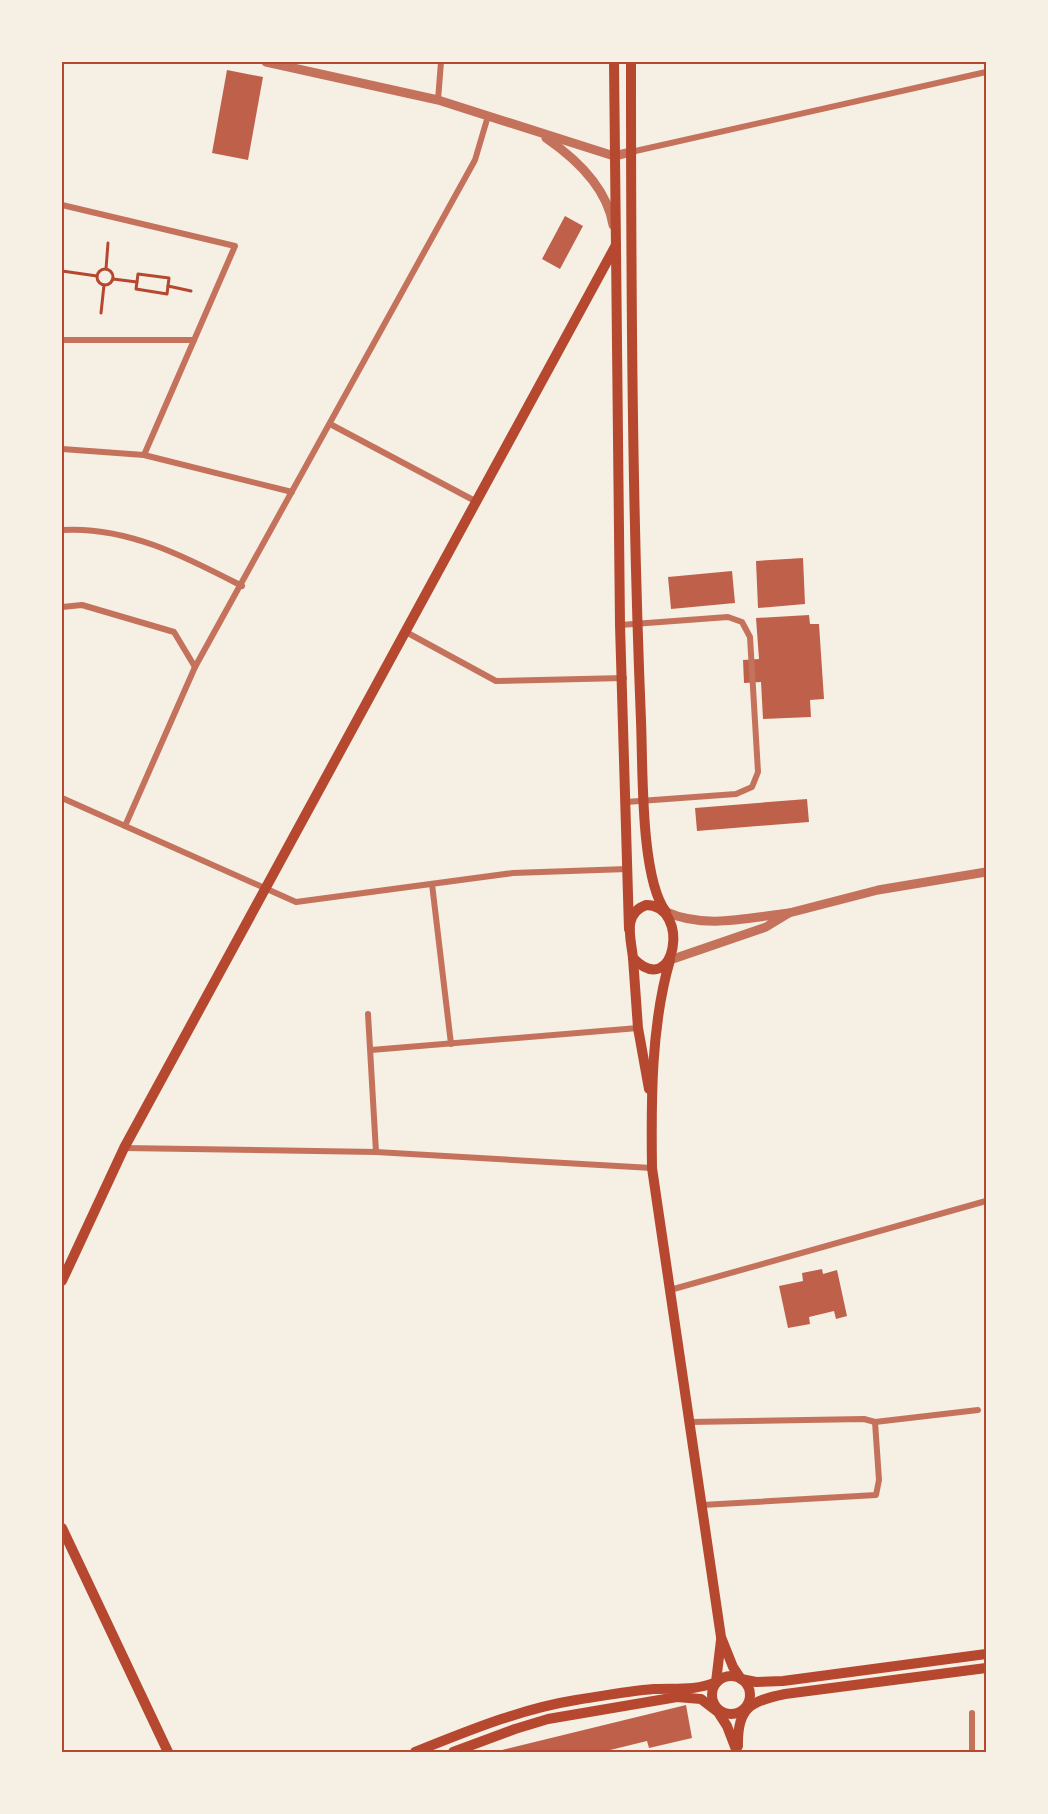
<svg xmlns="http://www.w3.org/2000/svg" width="1048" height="1814" font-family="Arial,sans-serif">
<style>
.building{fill:#bf614a}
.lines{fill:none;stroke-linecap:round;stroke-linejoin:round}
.path{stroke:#b5482f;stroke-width:3}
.minor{stroke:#c5725c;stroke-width:6}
.tertiary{stroke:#c5725c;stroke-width:9}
.secondary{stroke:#b5482f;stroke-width:10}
.neatline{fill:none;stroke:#b5482f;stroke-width:2}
</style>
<rect width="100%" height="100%" fill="#f6efe4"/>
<g class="building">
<polygon points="227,70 263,77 248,160 212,153"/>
<polygon points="565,216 583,226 560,269 542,259"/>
<polygon points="803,558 805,604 758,608 756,561"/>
<polygon points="732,571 735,603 671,609 668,577"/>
<polygon points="809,615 810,624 819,624 824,699 810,700 811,717 763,719 761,682 744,683 743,660 759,659 756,618"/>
<polygon points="807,799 809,822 697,831 695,808"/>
<polygon points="822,1269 823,1274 837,1270 847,1316 836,1319 834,1311 809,1317 810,1324 788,1328 779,1286 803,1281 802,1273"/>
<polygon points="686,1705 692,1738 649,1748 647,1741 602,1752 494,1752"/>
</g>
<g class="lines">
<g class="path">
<circle cx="105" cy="277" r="8"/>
<polyline points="106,269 108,243"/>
<polyline points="62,271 97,276"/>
<polygon points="138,274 169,278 167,294 136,289"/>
<polyline points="113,279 137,282"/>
<polyline points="168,286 191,291"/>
<polyline points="101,313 104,285"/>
</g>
<g class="minor">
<polyline points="438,100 441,62"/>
<polyline points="631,152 986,72"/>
<polyline points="62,205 235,246 144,455"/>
<polyline points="62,340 194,340"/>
<polyline points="330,424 477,502"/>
<polyline points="62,449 144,455 292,492"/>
<path d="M62,530C127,526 186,557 242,586"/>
<polyline points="62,607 82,605 174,632 195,667"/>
<polyline points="620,625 728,617 742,622 750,637 758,772 752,787 736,794 626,802"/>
<polyline points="406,632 496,681 624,678"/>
<polyline points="62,798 296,902 513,873 627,869"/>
<polyline points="125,826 195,667 475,160 488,116"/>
<polyline points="432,884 451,1044"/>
<polyline points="368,1014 376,1152"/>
<polyline points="371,1050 638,1028"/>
<polyline points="124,1148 376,1152 652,1168"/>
<polyline points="670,1290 986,1201"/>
<polyline points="690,1422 864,1419 875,1422 978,1410"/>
<polyline points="702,1505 876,1495 879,1480 875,1422"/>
<polyline points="972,1713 972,1752"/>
</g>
<g class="tertiary">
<polyline points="266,62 438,100 614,156 631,152"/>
<path d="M546,138C575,158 607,188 613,225"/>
<path d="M666,912C705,929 747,918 789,913L766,927L670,960"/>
<polyline points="789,913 878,890 986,872"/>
</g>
<g class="secondary">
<polyline points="614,62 620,625 629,929"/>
<path d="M631,62C631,281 632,501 641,721C643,766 640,878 666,912"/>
<path d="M646,905C691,905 676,1002 633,958C631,938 622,914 646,905Z"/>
<polyline points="633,958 638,1028 649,1089"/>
<path d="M670,960C651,1025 651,1100 652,1168L721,1637L733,1667L741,1679L756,1682L783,1681L986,1654"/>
<polyline points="62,1281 124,1148 616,245"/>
<polyline points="62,1528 168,1752"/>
<circle cx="731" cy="1695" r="19"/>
<path d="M738,1746C737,1708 750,1701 785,1694L986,1668"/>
<path d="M415,1752C468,1731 520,1709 576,1700C602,1696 628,1691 654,1689C676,1688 695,1691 716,1682L721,1640"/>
<polyline points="453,1752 515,1729 548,1719 677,1697 701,1699 718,1712 727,1726 737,1752"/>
</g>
</g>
<rect width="1048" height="1814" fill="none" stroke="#f6efe4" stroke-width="126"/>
<rect x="63" y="63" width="922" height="1688" class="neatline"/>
</svg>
